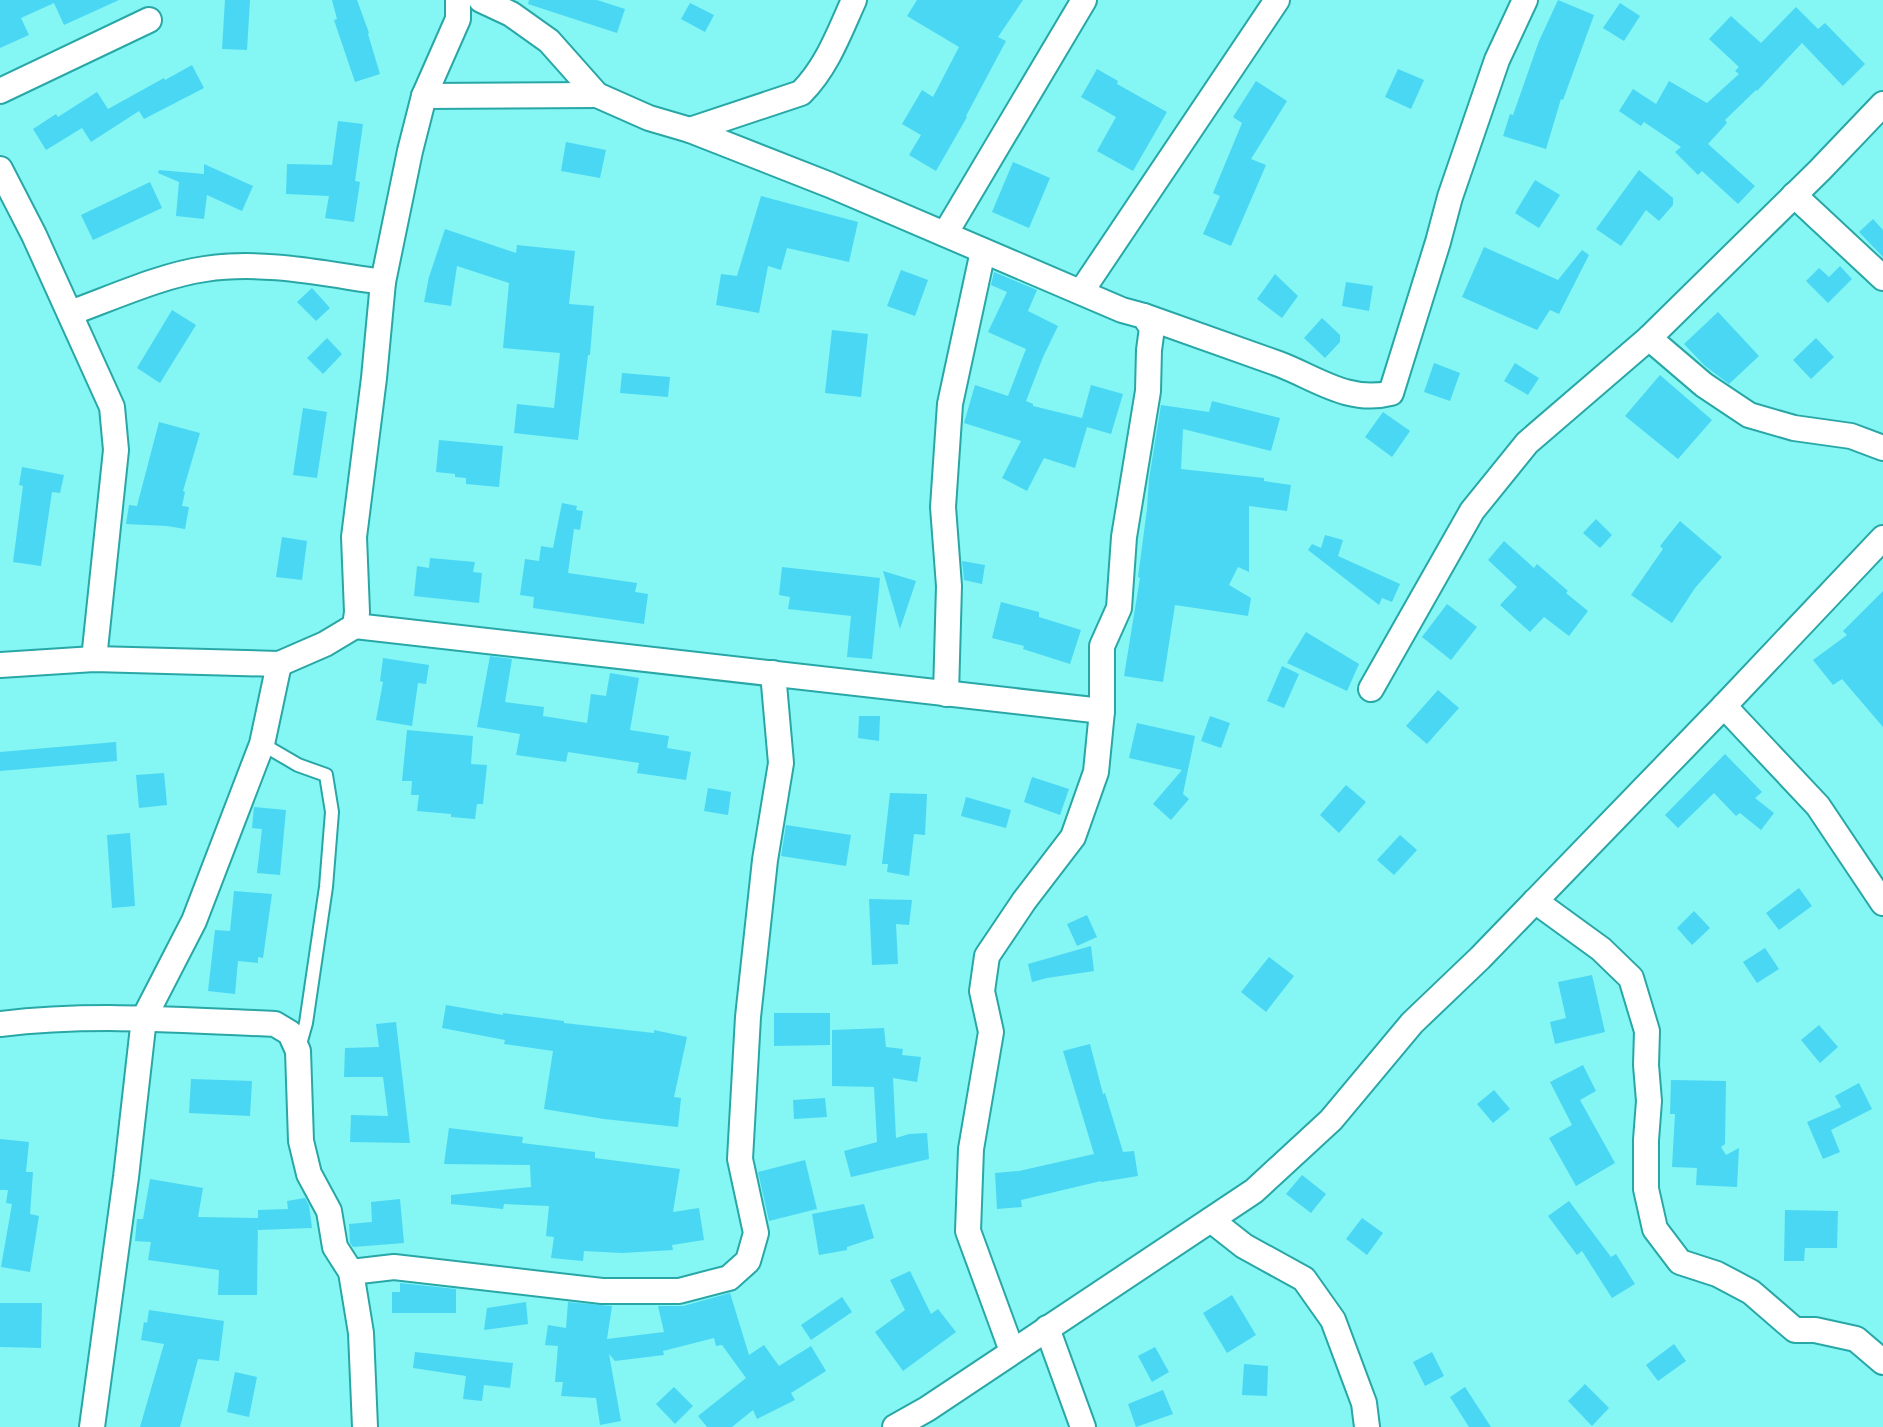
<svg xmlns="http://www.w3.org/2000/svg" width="1883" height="1427" font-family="Ubuntu,sans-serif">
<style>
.building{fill:#4ad7f4}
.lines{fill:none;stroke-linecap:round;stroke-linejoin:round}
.lane-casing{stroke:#28a7a6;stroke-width:16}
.street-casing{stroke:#28a7a6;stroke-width:28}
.lane{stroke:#fff;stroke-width:12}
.street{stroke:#fff;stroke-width:24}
</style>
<rect width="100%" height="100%" fill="#84f6f4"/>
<g class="building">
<polygon points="0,0 119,0 64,25 54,3 21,18 29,35 0,48"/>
<polygon points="225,0 250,0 247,50 222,49"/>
<polygon points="332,0 357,0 369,33 368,34 380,74 355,82 334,20 337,19"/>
<polygon points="529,0 597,0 625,9 617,33 528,4"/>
<polygon points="917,0 1023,0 998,37 1006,41 966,116 967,117 936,171 909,155 921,135 902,124 922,90 933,97 959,47 907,16"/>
<polygon points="1558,0 1594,15 1563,100 1561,99 1546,149 1503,136 1510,114 1513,115 1539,41"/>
<polygon points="690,3 714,15 705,32 681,19"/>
<polygon points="1620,3 1640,16 1624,41 1603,28"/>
<polygon points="1796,7 1818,29 1825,23 1865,64 1843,86 1802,43 1757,91 1756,90 1725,120 1727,123 1708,144 1755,186 1738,204 1702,171 1698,175 1675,152 1681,147 1644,122 1641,126 1619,111 1633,89 1656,104 1669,81 1707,103 1739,74 1735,71 1739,67 1709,39 1731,16 1761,43"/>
<polygon points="192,65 204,88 144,119 139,111 91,142 82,128 46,150 33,129 56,114 58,117 97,92 108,109 164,78 165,80"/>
<polygon points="1097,69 1118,81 1117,84 1167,112 1133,171 1097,151 1116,117 1081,97"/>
<polygon points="1398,69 1424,80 1411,109 1385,97"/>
<polygon points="1256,81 1287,101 1251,159 1266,165 1231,246 1203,234 1220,196 1213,193 1242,123 1233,117"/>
<polygon points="338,121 363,124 355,181 360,182 354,222 325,218 329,196 286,194 287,164 332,165"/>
<polygon points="566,142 606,150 600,178 561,171"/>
<polygon points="1013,162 1050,178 1029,228 992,212"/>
<polygon points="204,164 253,186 242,211 207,195 204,219 176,216 179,182 158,173 159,170 204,174"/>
<polygon points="1639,170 1673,198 1673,205 1659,221 1646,210 1621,246 1596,229"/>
<polygon points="1535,180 1560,195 1539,228 1515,213"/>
<polygon points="150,182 162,208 93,240 81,215"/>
<polygon points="761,196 858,222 849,262 787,248 781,270 768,266 759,313 716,305 721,274 737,276"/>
<polygon points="1873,219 1883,230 1883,257 1859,232"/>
<polygon points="445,229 516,253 517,245 575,251 569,304 594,306 590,355 588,355 578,440 514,433 517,404 554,408 560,353 503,348 509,283 457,266 451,306 424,302 429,277"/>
<polygon points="1484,247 1558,280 1582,250 1589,255 1559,314 1550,310 1537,330 1462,297"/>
<polygon points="1840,266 1852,279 1828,303 1806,281 1819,268 1829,277"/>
<polygon points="901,270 928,280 915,316 887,306"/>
<polygon points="994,272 1037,290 1028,311 1058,326 1043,357 1026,401 1033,404 1033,406 1082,418 1091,385 1123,394 1111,434 1087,427 1075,468 1044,458 1027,491 1002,478 1021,441 964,423 975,385 1008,396 1026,349 988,332 1007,292 991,285"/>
<polygon points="1275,274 1298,296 1282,318 1257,299"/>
<polygon points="1346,282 1373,286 1369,311 1342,306"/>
<polygon points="312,288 330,308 316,321 297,302"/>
<polygon points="172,310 196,325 160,383 137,368"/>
<polygon points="1718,312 1759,356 1729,384 1705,366 1684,344"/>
<polygon points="1322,318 1340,335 1340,342 1325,358 1304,338"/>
<polygon points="832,330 868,334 861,397 825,393"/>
<polygon points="327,338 342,354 323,374 307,358"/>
<polygon points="1816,338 1834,357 1811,379 1793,360"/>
<polygon points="1434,363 1460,373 1450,401 1424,392"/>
<polygon points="1515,363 1539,378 1528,395 1504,381"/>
<polygon points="622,373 670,377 668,397 620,393"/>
<polygon points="1660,375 1712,420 1678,459 1625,416"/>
<polygon points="1212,401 1280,418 1271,451 1183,429 1181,469 1264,478 1264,481 1291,485 1287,511 1249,506 1249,572 1238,567 1229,585 1251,598 1248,616 1175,605 1163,682 1124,676 1140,578 1138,577 1147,509 1149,479 1161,405 1209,412"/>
<polygon points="303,408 327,412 317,478 293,475"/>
<polygon points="1383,412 1410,431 1392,457 1365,437"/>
<polygon points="159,422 200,433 183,491 185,492 182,506 189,507 185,529 167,526 126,524 129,505 137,506"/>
<polygon points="439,440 503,446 499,487 466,484 466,478 455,477 455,474 436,472"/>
<polygon points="22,467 64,475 60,493 52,492 41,566 13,562 23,486 19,485"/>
<polygon points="562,503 577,506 576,510 583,511 580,530 574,529 568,573 637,583 635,592 648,594 644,624 533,608 534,597 520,595 525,559 539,561 541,546 553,548"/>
<polygon points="1596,519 1612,535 1600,548 1583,533"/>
<polygon points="1680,521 1722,557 1695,588 1672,623 1631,595 1663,549 1660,546"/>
<polygon points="1325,535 1343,540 1338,556 1400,584 1392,602 1382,598 1379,605 1308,550 1312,544 1321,548"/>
<polygon points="282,537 307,541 302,580 276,577"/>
<polygon points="1504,541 1534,568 1537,564 1568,591 1566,593 1588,611 1569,636 1544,617 1530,632 1500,605 1517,587 1488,560"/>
<polygon points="430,558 475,562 473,572 482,573 479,603 414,596 417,566 429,568"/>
<polygon points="962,561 985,565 982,584 964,580"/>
<polygon points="782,567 880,578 872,659 847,657 851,616 788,609 790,597 779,595"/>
<polygon points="883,571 916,581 900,629"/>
<polygon points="1883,591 1883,727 1842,679 1833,685 1813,660 1847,635 1843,631"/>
<polygon points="1001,602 1039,612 1039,617 1081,630 1070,664 1023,649 1024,646 992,638"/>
<polygon points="1447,604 1477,627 1451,660 1422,637"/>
<polygon points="1306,632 1359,664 1347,691 1287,663"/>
<polygon points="490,656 512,659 505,702 544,707 543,716 587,723 591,694 606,696 610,673 639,678 630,730 669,736 667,748 691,752 686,780 637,773 639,763 568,752 566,762 516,755 520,734 477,727"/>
<polygon points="383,658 429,665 426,684 418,683 412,726 376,720 383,682 380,681"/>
<polygon points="1282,666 1299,674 1284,708 1267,701"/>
<polygon points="1438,690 1459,708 1427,744 1406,726"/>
<polygon points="859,716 880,716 879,741 858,738"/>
<polygon points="1210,716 1230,723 1221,748 1201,741"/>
<polygon points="1137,723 1195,736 1183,794 1189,799 1171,820 1153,804 1182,770 1129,758"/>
<polygon points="407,730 473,736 471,764 487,765 483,804 477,804 475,819 451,817 451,814 417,811 419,795 411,795 412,781 402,781"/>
<polygon points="116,742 117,761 0,771 0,752"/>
<polygon points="1725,754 1762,792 1755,798 1774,813 1761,830 1740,813 1736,816 1714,793 1678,828 1665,815"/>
<polygon points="164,773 167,805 139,808 136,775"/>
<polygon points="1032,777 1069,789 1060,815 1024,802"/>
<polygon points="1346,785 1366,802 1339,833 1320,815"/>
<polygon points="708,788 731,792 728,815 704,811"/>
<polygon points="890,793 927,794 925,835 914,834 909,876 887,872 888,864 882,864"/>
<polygon points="966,797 1011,810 1006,828 961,816"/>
<polygon points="254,807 286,810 280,875 257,873 262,829 252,828"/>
<polygon points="786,825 851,835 846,866 781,856"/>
<polygon points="130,833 135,906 112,908 107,835"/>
<polygon points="1400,835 1417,850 1394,875 1377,860"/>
<polygon points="1799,888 1812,906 1779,930 1766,913"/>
<polygon points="234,891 272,894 263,958 258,957 258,963 238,961 235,994 208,991 215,930 230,931"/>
<polygon points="869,899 912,900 909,925 896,924 898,964 872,965"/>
<polygon points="1694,911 1710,928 1692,945 1677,928"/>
<polygon points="1087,915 1097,937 1077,946 1067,924"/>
<polygon points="1091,946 1094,971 1047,978 1032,982 1028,964"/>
<polygon points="1765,948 1779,969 1757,983 1743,962"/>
<polygon points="1269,957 1294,976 1266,1012 1241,992"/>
<polygon points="1592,975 1605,1032 1555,1044 1550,1022 1566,1018 1558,982"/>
<polygon points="446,1005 503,1015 503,1013 564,1021 564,1023 654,1033 654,1030 687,1037 674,1097 681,1098 678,1127 604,1119 544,1109 553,1051 504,1044 505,1040 442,1028"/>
<polygon points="774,1013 830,1013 830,1045 774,1046"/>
<polygon points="396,1022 410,1143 350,1142 351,1115 388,1116 383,1077 344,1077 345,1048 379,1047 376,1024"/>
<polygon points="1819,1025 1838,1047 1820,1063 1801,1040"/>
<polygon points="884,1028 886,1047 903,1049 902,1055 921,1057 917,1082 893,1078 896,1138 909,1134 927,1133 929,1159 851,1177 844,1151 877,1142 874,1087 832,1086 832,1030"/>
<polygon points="1090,1044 1103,1094 1105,1093 1123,1152 1134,1151 1138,1176 1101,1182 1101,1181 1021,1200 1022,1207 997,1209 995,1173 1019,1171 1094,1154 1063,1051"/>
<polygon points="1583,1065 1596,1091 1580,1100 1615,1163 1576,1186 1549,1138 1572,1125 1550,1082"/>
<polygon points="191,1079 252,1081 250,1116 189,1113"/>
<polygon points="1671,1080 1726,1081 1725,1144 1721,1147 1726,1155 1739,1148 1737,1187 1696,1185 1697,1168 1672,1167 1675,1114 1670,1114"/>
<polygon points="1859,1083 1872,1109 1831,1130 1840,1152 1823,1159 1807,1122 1841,1107 1835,1096"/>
<polygon points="1494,1090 1510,1109 1493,1123 1477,1104"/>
<polygon points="825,1098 827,1117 794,1119 793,1100"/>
<polygon points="449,1128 523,1137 522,1143 595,1152 595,1158 680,1169 673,1212 699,1208 704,1240 672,1245 673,1250 622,1253 584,1251 583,1261 551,1258 554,1237 546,1236 549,1206 504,1204 503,1209 451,1204 451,1195 531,1187 530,1165 444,1164"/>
<polygon points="0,1139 29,1142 26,1172 33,1172 30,1214 39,1216 30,1272 1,1267 12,1204 6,1203 8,1190 0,1190"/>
<polygon points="805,1160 817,1209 769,1221 758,1172"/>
<polygon points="1302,1175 1326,1194 1311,1213 1286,1194"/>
<polygon points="150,1179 203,1188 198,1217 258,1218 257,1295 218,1295 219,1270 148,1260 151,1242 135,1241 137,1219 143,1219"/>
<polygon points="305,1198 309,1205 312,1228 258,1230 258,1210 288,1209 287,1201"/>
<polygon points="400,1199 404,1243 353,1247 350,1243 349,1224 372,1222 371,1202"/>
<polygon points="1569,1201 1611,1257 1616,1254 1635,1284 1612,1298 1582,1251 1577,1255 1548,1216"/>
<polygon points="864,1204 874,1238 847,1247 847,1250 819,1255 812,1214"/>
<polygon points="1785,1210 1838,1211 1837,1248 1805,1248 1804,1261 1784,1261"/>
<polygon points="1362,1218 1383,1233 1367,1255 1346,1239"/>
<polygon points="910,1271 931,1314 938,1309 956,1332 903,1371 875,1332 905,1310 890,1280"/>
<polygon points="400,1283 456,1289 456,1313 392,1313 392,1292 400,1292"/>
<polygon points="730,1293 749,1355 764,1345 779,1366 811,1346 826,1371 791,1393 795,1400 757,1419 753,1410 732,1427 707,1427 698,1416 746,1378 722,1345 716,1346 714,1338 663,1351 664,1355 615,1361 609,1354 621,1421 600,1425 596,1398 561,1396 563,1382 555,1382 558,1346 545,1345 548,1325 566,1328 568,1302 612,1306 607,1339 664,1332 658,1306 683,1306"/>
<polygon points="1232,1295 1256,1335 1227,1353 1203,1313"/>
<polygon points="842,1297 852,1312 811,1340 801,1325"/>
<polygon points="526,1302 528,1324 484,1330 487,1308"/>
<polygon points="0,1303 42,1303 41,1348 0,1347"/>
<polygon points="149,1310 224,1321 219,1361 198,1359 180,1427 140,1427 164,1344 141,1340 144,1322 147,1323"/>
<polygon points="1674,1344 1686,1361 1658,1381 1646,1365"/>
<polygon points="1155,1347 1169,1372 1152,1382 1138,1356"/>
<polygon points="415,1352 513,1363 510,1388 484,1385 482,1401 463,1399 466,1376 413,1368"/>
<polygon points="1432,1352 1444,1376 1425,1386 1413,1362"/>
<polygon points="1244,1364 1268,1366 1267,1396 1242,1395"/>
<polygon points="235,1372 257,1377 249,1417 227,1412"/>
<polygon points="1585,1384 1609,1408 1592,1426 1568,1401"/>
<polygon points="674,1387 693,1406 675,1424 656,1404"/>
<polygon points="1465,1387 1491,1427 1469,1427 1450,1397"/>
<polygon points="1163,1390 1173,1414 1136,1427 1128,1404"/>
</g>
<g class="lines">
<defs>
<polyline id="lane" points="262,744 298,765 326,775 332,812 326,887 306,1023 299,1048"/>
<g id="street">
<polyline points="481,0 511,14 549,41 597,95 649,118 690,130 830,185 1122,310 1144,316 1152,328 1149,350 1148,391 1124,537 1119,608 1102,646 1102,711 1096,772 1073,837 1024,901 987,956 982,991 991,1032 971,1149 968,1231 1012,1351"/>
<polyline points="0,91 149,20"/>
<polyline points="424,96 597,95"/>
<path d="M690,130L801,93C827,67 839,33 854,0"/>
<polyline points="0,169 34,235 112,407 116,450 94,659"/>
<polyline points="1794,195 1883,278"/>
<polyline points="945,234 1084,0"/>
<polyline points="1081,292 1277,0"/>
<path d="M70,313C112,298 162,275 205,269C264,260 325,274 383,282"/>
<path d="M1144,316C1189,332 1234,348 1279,364C1316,378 1349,404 1391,393L1438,242L1450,197L1497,60L1525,0"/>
<polyline points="1649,338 1704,385 1749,415 1794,428 1851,436 1883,448"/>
<polyline points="355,626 1102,711"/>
<polyline points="0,665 94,659 279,664 325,644 355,626 357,612 354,537 374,378 383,282 410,151 424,96 458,19 458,0"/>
<polyline points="1371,689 1472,511 1527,443 1649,338 1820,170 1883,104"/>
<polyline points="946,694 949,586 943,507 950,404 983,251"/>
<polyline points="1724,706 1818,806 1883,903"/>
<polyline points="1535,901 1601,949 1631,978 1647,1031 1646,1065 1649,1101 1646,1140 1646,1189 1655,1229 1680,1262 1717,1274 1751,1292 1795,1330 1815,1330 1856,1339 1883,1362"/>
<path d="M0,1024C91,1013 184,1020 275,1024L290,1033L298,1051L301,1141L309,1174L329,1211L335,1247L351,1272L361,1333L365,1427"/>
<polyline points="1211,1220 1244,1246 1304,1279 1333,1320 1364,1403 1367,1427"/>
<polyline points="351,1272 394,1267 602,1291 679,1291 729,1278 748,1261 756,1233 740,1159 748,1017 765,860 781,763 773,673"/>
<polyline points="1047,1328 1083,1427"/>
<polyline points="92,1427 126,1177 144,1018 194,921 262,744 279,664"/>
<polyline points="895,1427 927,1409 1254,1191 1331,1120 1412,1023 1480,958 1724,706 1883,538"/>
</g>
</defs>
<use href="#lane" class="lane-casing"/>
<use href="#street" class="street-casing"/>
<use href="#lane" class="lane"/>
<use href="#street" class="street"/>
</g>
</svg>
